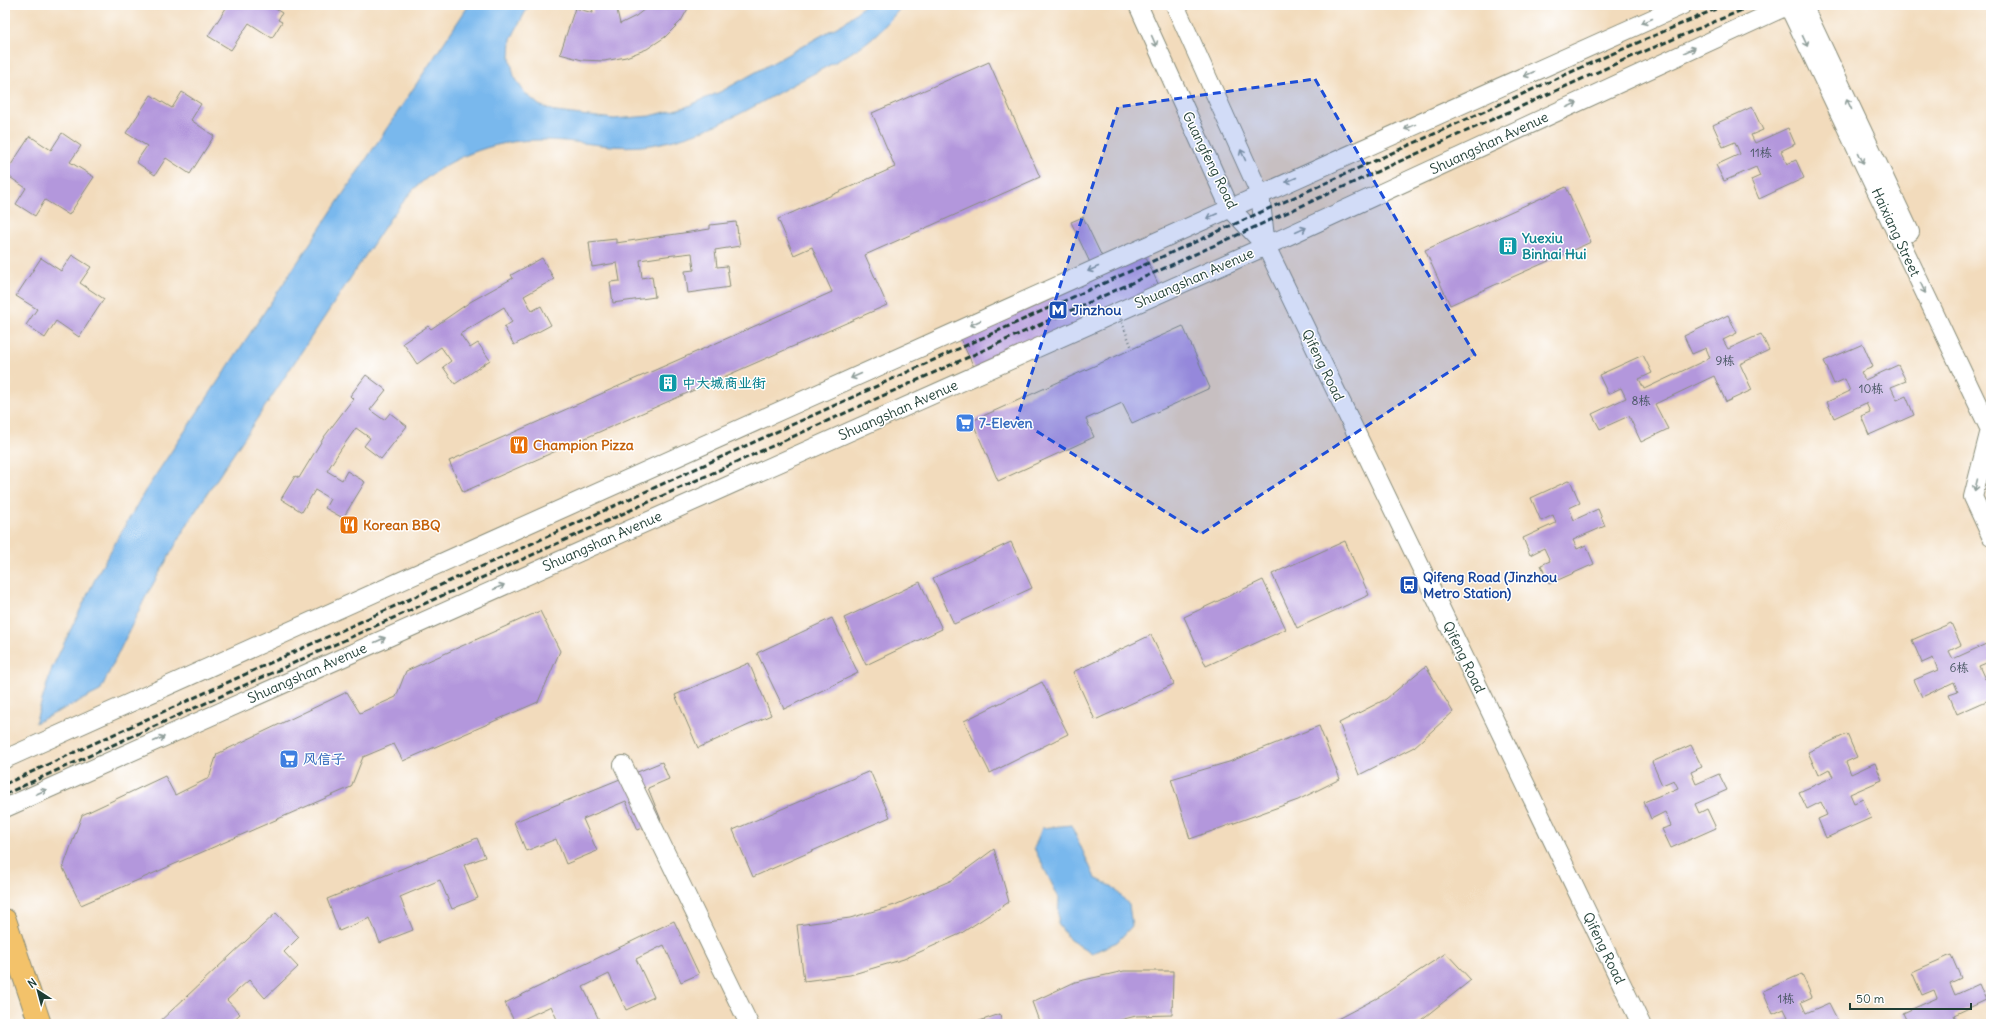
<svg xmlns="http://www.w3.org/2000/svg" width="1996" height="1029" font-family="Delius,'LXGW WenKai TC',sans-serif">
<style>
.water{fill:#79b8ed;stroke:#4c7a90}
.building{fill:#b397dc}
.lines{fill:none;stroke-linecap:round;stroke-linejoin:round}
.minor-casing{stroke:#888c78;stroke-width:20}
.major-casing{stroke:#888c78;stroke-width:24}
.minor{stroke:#fff;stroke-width:18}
.major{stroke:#f3c26a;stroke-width:22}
.rail{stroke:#1f3d34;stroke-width:3;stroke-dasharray:6 3;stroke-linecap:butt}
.path-bridge{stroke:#888c78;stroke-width:2.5;stroke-dasharray:1 3;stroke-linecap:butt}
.oneway{stroke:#8f9e9a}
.marked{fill:#1d4ed8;fill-opacity:0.2;stroke:#1d4ed8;stroke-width:3;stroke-dasharray:8 5;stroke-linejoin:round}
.labels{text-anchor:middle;stroke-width:3;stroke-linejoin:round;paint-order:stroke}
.number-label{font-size:12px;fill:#44545e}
.street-label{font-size:14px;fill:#1f3d34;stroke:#fff}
.culture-label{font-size:14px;font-weight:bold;fill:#0d838f;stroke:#fff;text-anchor:start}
.transit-label{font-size:14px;font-weight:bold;fill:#164399;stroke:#fff;text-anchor:start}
.shop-label{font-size:14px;font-weight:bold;fill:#366cbe;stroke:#fff;text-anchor:start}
.food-label{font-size:14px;font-weight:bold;fill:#c56008;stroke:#fff;text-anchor:start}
</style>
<rect width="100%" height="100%" fill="#fff"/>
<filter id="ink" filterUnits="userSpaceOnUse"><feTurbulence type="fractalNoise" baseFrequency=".025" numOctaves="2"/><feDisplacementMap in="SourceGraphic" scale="8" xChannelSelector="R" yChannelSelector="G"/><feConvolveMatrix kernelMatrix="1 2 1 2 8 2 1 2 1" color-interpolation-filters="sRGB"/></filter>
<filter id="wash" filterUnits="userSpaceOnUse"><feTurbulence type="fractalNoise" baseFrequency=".012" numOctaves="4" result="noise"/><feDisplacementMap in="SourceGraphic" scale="16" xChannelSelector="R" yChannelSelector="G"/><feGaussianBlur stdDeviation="0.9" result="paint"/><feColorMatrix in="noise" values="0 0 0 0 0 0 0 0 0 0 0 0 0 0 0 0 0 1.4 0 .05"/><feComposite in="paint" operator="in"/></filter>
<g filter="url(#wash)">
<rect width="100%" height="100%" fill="#f2dbbc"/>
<g class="water">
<path d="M469,5H529L511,39L510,58L514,76L524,92L539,105L556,112L614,119L650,116L686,107L722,91L844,23L865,5H903C890,20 877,36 860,47C839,61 816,72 794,84C750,109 706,135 656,144C616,152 578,139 538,140C493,140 444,159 412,191C405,199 398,209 391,217L191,518L145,598L100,691L35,723L52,668L98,573L145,491Z"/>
<polygon points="1071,825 1095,878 1113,887 1129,905 1132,926 1117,942 1092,953 1070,940 1058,924 1059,898 1034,848 1042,828"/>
</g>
<g id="blocks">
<g class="building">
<polygon points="221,5 269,5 282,13 278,20 282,22 272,38 249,23 231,50 208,36 226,8"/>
<polygon points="592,5 616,5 620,24 636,16 650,5 690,5 681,21 665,37 647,49 626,57 604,61 582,60 560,54 575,8 593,13"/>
<polygon points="989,62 1040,177 865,255 887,305 463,492 449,461 832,292 812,247 794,255 778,219 895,167 872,113"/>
<polygon points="182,92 201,104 191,120 214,136 190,174 166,158 155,175 136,162 147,146 126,133 151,95 172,108"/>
<polygon points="1752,107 1763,130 1751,135 1755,143 1788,128 1795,144 1781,151 1787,164 1796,160 1804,178 1759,199 1751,180 1760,176 1756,167 1724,181 1716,165 1740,154 1735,142 1723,147 1713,125"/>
<polygon points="62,133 81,146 70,162 94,177 69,215 45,200 35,216 16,204 26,188 5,174 30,136 51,150"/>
<polygon points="1566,187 1591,242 1450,305 1425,250"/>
<polygon points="1083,217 1105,263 1141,247 1160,288 976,371 956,330 1093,269 1071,222"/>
<polygon points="736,222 740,246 715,250 717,267 727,266 730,287 688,293 685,271 694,270 692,253 666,256 640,260 642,278 652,276 655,297 613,303 610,282 620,281 617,263 592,267 589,242 616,239 616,243 710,229 710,225"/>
<polygon points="72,255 91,267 80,283 104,299 79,337 56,321 45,338 26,325 37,309 16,296 41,258 61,271"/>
<polygon points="542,258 554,279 524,296 532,311 541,306 551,325 514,345 504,327 512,322 504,307 460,334 470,348 478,343 490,360 455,384 443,367 451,361 441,347 417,364 403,343 428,326 431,329 470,302 513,278 511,275"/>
<polygon points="1728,315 1737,333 1723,340 1728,349 1761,334 1769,350 1740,364 1752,390 1726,402 1714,376 1655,404 1668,429 1641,442 1629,416 1600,429 1592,414 1626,398 1621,388 1608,394 1599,375 1643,355 1652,373 1639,379 1644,389 1710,358 1706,348 1692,354 1684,336"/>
<polygon points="1183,326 1210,388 1132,423 1122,403 1086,419 1094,437 998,481 972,421"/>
<polygon points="1863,344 1873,367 1861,372 1865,380 1898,365 1906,381 1891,387 1897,400 1906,396 1914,415 1869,435 1861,416 1870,412 1866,403 1834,418 1827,402 1850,391 1845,379 1834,384 1824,361"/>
<polygon points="366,375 386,390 370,410 384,420 390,413 407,426 381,459 364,446 370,438 356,428 341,449 327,471 342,480 347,471 365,482 343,518 325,508 330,499 315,490 302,512 281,499 295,476 299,478 324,437 353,399 350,396"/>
<polygon points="1570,480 1580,503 1569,508 1574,520 1598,509 1605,526 1573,540 1577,549 1586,545 1594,564 1549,584 1541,565 1550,561 1544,548 1530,555 1523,538 1556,523 1553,515 1541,521 1531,498"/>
<polygon points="1345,541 1369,595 1297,628 1272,574"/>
<polygon points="1011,542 1032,588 954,624 933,578"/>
<polygon points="1263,580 1286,629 1206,666 1184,617"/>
<polygon points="920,582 942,629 866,665 844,618"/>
<polygon points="540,611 560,651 538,702 403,761 394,744 363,757 351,787 81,905 63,868 82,815 165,776 175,795 209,778 217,754 347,692 360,713 396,697 406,671"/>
<polygon points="832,618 858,673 784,709 757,653"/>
<polygon points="1951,623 1961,645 1949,651 1953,659 1986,644 1991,654 1991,661 1979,666 1985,679 1991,677 1991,699 1957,714 1949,695 1958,692 1954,682 1922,697 1914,680 1938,670 1933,658 1922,663 1912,640"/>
<polygon points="1151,635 1174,684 1095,720 1073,672"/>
<polygon points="749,663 771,715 698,748 675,695"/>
<polygon points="1426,666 1453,712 1414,747 1359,775 1339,723 1386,699"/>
<polygon points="1042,682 1068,734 990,773 964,721"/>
<polygon points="1319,726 1340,779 1298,800 1190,839 1171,779 1229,762"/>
<polygon points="1847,734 1857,757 1846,762 1851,774 1875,763 1882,780 1850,794 1854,803 1863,799 1871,818 1826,838 1818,819 1827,815 1821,802 1807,809 1799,792 1833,777 1829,769 1818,775 1808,752"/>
<polygon points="1691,745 1702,767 1691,772 1696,784 1719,774 1727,790 1695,804 1699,813 1707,809 1716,828 1671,848 1662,829 1671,826 1665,812 1651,819 1644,802 1678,788 1674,780 1662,785 1652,762"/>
<polygon points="662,762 669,779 648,788 661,820 638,830 626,801 583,819 597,851 566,864 556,839 526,851 514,822"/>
<polygon points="870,771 890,817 753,877 733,830"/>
<polygon points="477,838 485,857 464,865 478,898 452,909 440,880 400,897 413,930 380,943 370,918 339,931 327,899"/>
<polygon points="994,849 1009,902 960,934 904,959 850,975 804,981 797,925 850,918 895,905 952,880"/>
<polygon points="276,913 299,937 284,952 298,967 265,998 249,980 227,1000 240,1014 229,1024 199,1024 197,1022 195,1024 157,1024"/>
<polygon points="674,921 699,974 681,982 664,945 636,959 654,997 626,1010 609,974 583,987 601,1024 559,1024 551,1006 515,1023 505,1003"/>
<polygon points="1446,953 1471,980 1416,1024 1328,1024 1381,996"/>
<polygon points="1951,955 1961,978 1950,983 1955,995 1979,984 1986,1000 1954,1015 1958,1024 1967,1020 1969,1024 1908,1024 1903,1013 1937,998 1934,990 1922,995 1912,972"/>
<polygon points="1124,971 1173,971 1172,1015 1136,1016 1104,1024 1040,1024 1032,1002 1075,982"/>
<polygon points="1802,974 1812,997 1801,1002 1806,1013 1829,1003 1837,1019 1827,1024 1772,1024 1788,1017 1784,1009 1773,1014 1763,991"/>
<polygon points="1000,1014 1002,1024 971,1024"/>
</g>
</g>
</g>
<g filter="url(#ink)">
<use href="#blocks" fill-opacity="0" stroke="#888c78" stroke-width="1"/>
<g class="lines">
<defs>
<g id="minor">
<polyline points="1138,5 1230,208 1266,246 1641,1024"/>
<polyline points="1175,5 1260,194 1266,246"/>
<polyline points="1788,5 1990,430 1973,497 1991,536"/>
<polyline points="1803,5 1910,232"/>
<polyline points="5,759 1683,5"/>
<polyline points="623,765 749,1024"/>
<polyline points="5,808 1266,246 1789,5"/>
</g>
<polyline id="major" points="5,920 40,1024"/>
</defs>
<use href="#minor" class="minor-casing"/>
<use href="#major" class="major-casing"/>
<use href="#minor" class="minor"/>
<use href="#major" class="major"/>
<g class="rail">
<polyline points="5,784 958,349 1600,59 1725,5"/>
<polyline points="5,794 1449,139 1624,60 1754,5"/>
</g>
<polyline class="path-bridge" points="1119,315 1132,348"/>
</g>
<defs><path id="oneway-shaft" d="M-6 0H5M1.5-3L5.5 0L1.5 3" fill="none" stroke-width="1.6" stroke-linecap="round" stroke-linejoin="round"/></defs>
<g class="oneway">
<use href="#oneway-shaft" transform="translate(1647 21) rotate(156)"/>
<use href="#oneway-shaft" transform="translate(1154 41) rotate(66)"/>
<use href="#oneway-shaft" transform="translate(1805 41) rotate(65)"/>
<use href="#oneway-shaft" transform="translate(1690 50) rotate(-25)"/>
<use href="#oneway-shaft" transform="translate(1529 74) rotate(156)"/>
<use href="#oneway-shaft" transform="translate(1849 104) rotate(-115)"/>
<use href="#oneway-shaft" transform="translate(1572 105) rotate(-25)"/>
<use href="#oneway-shaft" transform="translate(1410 127) rotate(156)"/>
<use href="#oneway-shaft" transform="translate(1243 155) rotate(-114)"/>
<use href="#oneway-shaft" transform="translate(1861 158) rotate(65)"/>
<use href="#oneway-shaft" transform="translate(1291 180) rotate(156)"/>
<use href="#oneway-shaft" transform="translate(1212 216) rotate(156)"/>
<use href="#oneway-shaft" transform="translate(1301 230) rotate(-25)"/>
<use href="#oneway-shaft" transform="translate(1093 269) rotate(156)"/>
<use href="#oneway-shaft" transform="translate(1923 288) rotate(65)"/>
<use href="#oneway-shaft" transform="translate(975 323) rotate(156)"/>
<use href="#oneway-shaft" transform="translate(856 376) rotate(156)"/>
<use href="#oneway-shaft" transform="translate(1976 485) rotate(104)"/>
<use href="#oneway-shaft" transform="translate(499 587) rotate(-24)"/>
<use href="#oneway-shaft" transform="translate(380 640) rotate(-24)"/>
<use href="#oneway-shaft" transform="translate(159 739) rotate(-24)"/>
<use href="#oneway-shaft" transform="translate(41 792) rotate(-24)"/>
</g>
</g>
<path class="marked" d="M1315,79L1475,355L1201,534L1017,419L1118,107Z"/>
<defs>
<symbol id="building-square" viewBox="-11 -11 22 22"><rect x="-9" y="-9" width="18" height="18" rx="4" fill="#0f9aa8" stroke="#fff"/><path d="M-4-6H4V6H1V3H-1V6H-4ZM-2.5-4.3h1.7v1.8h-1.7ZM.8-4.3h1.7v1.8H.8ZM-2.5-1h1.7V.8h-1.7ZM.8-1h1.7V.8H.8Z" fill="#fff"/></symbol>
<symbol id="metro-square" viewBox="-11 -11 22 22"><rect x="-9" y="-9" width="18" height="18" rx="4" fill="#1a4fb4" stroke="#fff"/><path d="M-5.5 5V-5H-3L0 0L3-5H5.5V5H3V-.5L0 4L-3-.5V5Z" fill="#fff"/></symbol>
<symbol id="supermarket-square" viewBox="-11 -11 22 22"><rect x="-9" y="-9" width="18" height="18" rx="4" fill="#3f7fe0" stroke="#fff"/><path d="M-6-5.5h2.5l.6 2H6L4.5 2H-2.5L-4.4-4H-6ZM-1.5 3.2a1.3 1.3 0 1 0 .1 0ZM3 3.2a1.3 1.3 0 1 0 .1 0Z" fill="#fff"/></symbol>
<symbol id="restaurant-square" viewBox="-11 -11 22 22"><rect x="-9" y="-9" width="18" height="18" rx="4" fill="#e8710a" stroke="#fff"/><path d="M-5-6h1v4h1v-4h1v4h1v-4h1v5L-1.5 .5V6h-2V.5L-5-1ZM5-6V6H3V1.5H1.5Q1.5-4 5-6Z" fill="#fff"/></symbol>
<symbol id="bus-square" viewBox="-11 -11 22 22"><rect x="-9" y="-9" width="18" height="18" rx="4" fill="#1a4fb4" stroke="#fff"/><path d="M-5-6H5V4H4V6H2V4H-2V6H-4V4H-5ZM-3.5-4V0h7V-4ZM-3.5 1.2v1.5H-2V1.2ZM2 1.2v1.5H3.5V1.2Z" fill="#fff"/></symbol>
</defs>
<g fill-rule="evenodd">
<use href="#building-square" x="1497" y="235" width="22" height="22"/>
<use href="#metro-square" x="1047" y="299" width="22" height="22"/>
<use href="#building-square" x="657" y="372" width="22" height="22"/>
<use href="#supermarket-square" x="954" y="412" width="22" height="22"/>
<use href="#restaurant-square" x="508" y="434" width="22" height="22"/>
<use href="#restaurant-square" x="338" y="514" width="22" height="22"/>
<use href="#bus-square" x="1398" y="574" width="22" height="22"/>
<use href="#supermarket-square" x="278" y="748" width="22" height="22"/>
</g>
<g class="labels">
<g class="number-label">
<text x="1761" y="157">11栋</text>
<text x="1725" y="365">9栋</text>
<text x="1871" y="393">10栋</text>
<text x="1641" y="405">8栋</text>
<text x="1959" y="672">6栋</text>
<text x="1786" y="1003">1栋</text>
</g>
<g class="street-label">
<text transform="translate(1489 143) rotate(-25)" y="5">Shuangshan Avenue</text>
<text transform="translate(1210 160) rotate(64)" y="5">Guangfeng Road</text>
<text transform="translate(1896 232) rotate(65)" y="5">Haixiang Street</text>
<text transform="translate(1194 278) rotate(-24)" y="5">Shuangshan Avenue</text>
<text transform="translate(1323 365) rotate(64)" y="5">Qifeng Road</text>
<text transform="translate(898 410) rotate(-24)" y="5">Shuangshan Avenue</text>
<text transform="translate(602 541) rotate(-24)" y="5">Shuangshan Avenue</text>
<text transform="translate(1464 657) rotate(64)" y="5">Qifeng Road</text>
<text transform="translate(307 673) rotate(-24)" y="5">Shuangshan Avenue</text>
<text transform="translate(1604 948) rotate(64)" y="5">Qifeng Road</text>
</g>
<g class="culture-label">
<text x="1522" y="243">Yuexiu<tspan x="1522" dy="16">Binhai Hui</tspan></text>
<text x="682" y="388">中大城商业街</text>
</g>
<g class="transit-label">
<text x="1072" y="315">Jinzhou</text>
<text x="1423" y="582">Qifeng Road (Jinzhou<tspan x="1423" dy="16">Metro Station)</tspan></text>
</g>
<g class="shop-label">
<text x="979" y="428">7-Eleven</text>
<text x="303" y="764">风信子</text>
</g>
<g class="food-label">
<text x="533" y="450">Champion Pizza</text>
<text x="363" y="530">Korean BBQ</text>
</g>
</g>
<rect width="1996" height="1029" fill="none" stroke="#fff" stroke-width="20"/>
<g transform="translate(38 991) rotate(324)" stroke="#ffffff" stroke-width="3" paint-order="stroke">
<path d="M0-3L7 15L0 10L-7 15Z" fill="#1f3d34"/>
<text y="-6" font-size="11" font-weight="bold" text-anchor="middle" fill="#1f3d34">N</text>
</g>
<path d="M1850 1003v6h121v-6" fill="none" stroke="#1f3d34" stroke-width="2"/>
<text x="1856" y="1003" font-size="12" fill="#1f3d34" stroke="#ffffff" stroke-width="3" paint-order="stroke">50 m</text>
</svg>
